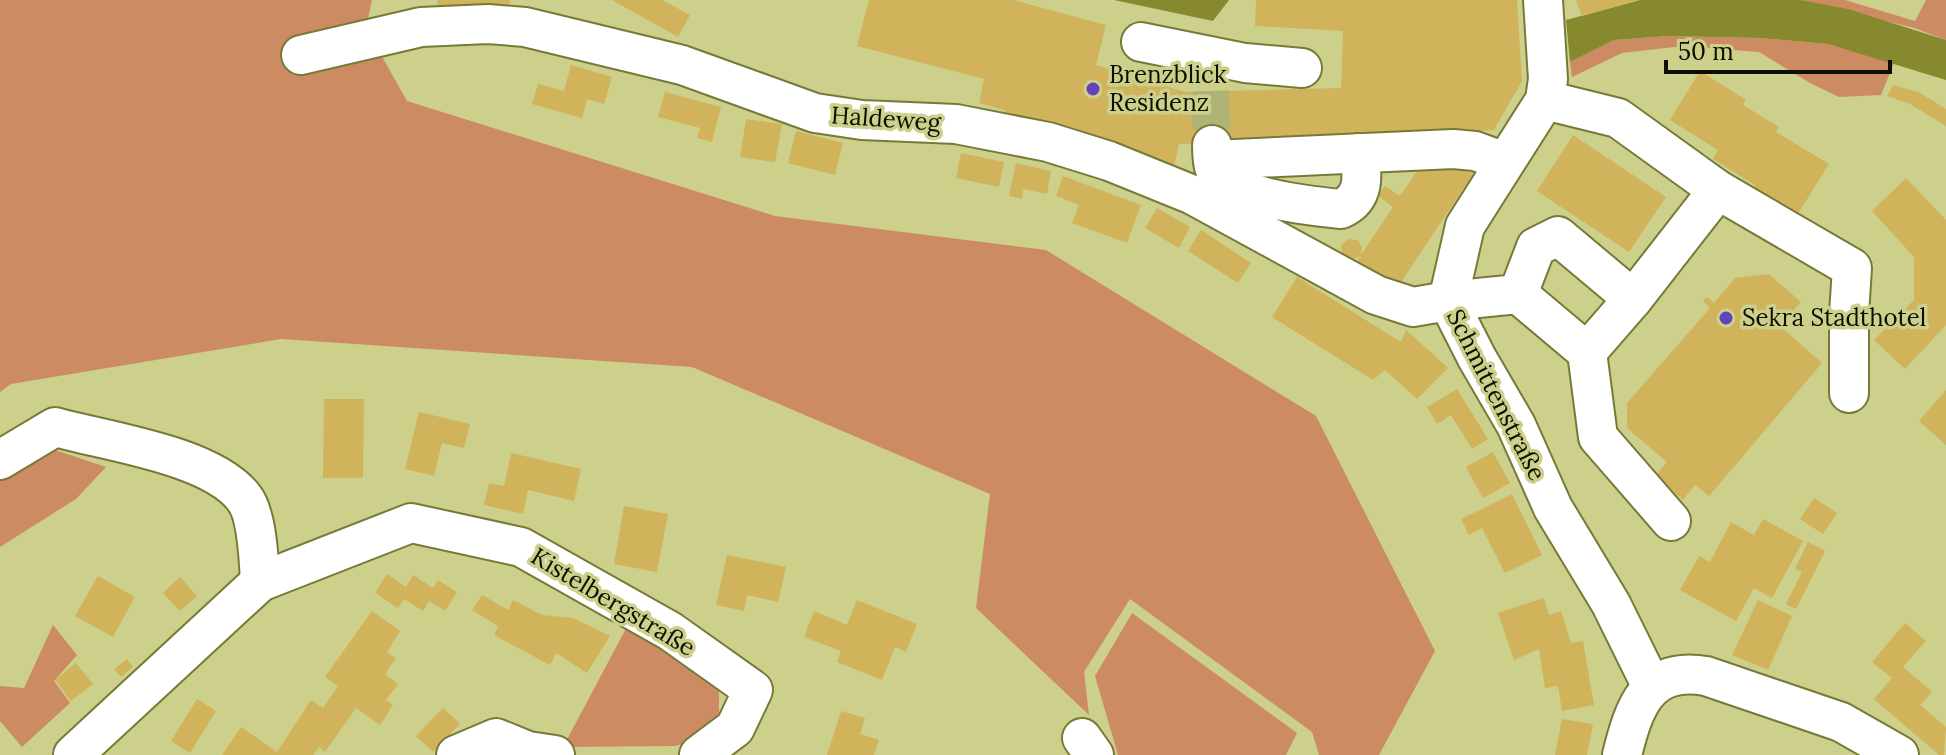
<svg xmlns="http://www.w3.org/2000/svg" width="1946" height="755" font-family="Lora,serif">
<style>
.green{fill:#cd8b64}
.water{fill:#87892e}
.building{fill:#d1b35b}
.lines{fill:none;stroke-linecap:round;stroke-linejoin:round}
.minor-tunnel{stroke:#b0b376;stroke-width:38;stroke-dasharray:38 19;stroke-linecap:butt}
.minor-casing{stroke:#777a37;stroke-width:42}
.minor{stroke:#fff;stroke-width:38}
.poi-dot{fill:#6342ba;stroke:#ccd08b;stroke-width:3}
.labels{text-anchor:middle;stroke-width:7;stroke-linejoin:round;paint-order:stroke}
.poi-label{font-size:24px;fill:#0e0e00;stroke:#ccd08b;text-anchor:start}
.street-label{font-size:24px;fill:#0e0e00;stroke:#ccd08b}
</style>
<rect width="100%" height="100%" fill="#ccd08b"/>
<g class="green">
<polygon points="0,0 372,0 366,28 407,101 775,216 1046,250 1316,416 1435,651 1379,755 1319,755 1312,732 1130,599 1084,672 1089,715 976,608 990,494 692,367 281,339 11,384 0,392"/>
<polygon points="1800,0 1845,0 1915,21 1926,0 1946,0 1946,40 1914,28"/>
<polygon points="1668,36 1761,38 1828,44 1894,63 1881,95 1839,97 1810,83 1759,52 1683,46 1622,53 1572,77 1570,62 1614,40"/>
<polygon points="46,447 106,467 76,499 0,547 0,480"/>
<polygon points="1132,613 1297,733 1286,755 1118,755 1095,676"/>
<polygon points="631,619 719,688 719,716 697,741 674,746 563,747"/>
<polygon points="53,625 77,655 54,681 70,703 22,747 0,721 0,686 24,688"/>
</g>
<g class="water">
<polygon points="1114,0 1229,0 1213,21"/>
<polygon points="1640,0 1800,0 1848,9 1946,40 1946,80 1828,44 1761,38 1668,36 1614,40 1570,62 1566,20"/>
</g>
<g class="building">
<polygon points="438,0 510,0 509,9 467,4 465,18 436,14"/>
<polygon points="612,0 662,0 690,15 678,37"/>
<polygon points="869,0 1013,0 1106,25 1096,65 1185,92 1341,88 1343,31 1255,26 1256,0 1517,0 1522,81 1494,130 1322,142 1179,144 1172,176 1004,117 1005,110 979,103 984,79 857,46"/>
<polygon points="1576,0 1637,0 1637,1 1582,16"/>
<polygon points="571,65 612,77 604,104 587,99 582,118 532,104 538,84 564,91"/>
<polygon points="1700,71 1746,100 1743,105 1779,127 1776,132 1829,164 1796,217 1753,191 1755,185 1713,159 1718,150 1670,120"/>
<polygon points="1893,85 1918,92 1946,109 1946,126 1910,104 1887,96"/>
<polygon points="665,92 721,107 712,142 697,138 700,128 658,117"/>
<polygon points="746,119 782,124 775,162 740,157"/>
<polygon points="796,131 843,143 835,175 788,163"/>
<polygon points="1573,135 1666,197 1629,252 1537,191"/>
<polygon points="961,153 1004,162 999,187 956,178"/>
<polygon points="1441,153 1473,174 1396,290 1354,266 1361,256 1349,260 1343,256 1341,246 1348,239 1358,240 1362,247 1361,255 1393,207 1378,196 1385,186 1400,196 1425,159"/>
<polygon points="1016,163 1051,171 1047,194 1023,189 1022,199 1009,196"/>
<polygon points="1063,176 1141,205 1127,243 1072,223 1079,205 1056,196"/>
<polygon points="1906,178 1946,220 1946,325 1905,369 1874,340 1914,300 1914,257 1872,211"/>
<polygon points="1157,208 1190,227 1179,248 1145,228"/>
<polygon points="1201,230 1251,263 1238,283 1188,251"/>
<polygon points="1769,274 1801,302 1780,326 1822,363 1709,496 1695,485 1683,500 1655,476 1667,462 1627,428 1627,403 1710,308 1703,301 1707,297 1714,303 1735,278"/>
<polygon points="1297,277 1401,342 1406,330 1448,368 1417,399 1385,370 1373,380 1272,317"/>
<polygon points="1457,389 1488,439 1472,449 1451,415 1437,424 1427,407"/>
<polygon points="1946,390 1946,445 1919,421"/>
<polygon points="324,399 364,399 363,478 323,478"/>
<polygon points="419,412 470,424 464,448 442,443 434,476 405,469"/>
<polygon points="1493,452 1510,483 1483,498 1466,467"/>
<polygon points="511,453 581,469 574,501 528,490 523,514 484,505 489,483 504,486"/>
<polygon points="1512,494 1542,555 1505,573 1482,528 1469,535 1461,519"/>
<polygon points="1814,498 1837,513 1823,534 1800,519"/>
<polygon points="624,506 668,514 657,572 614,564"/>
<polygon points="1763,519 1803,541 1772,598 1754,588 1736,621 1680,590 1699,556 1710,562 1731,522 1754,535"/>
<polygon points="1808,542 1825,551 1796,609 1786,604 1802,572 1795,569"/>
<polygon points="727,555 786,567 778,602 747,595 744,611 716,605"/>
<polygon points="387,574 406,587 413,575 433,588 438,580 457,592 445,611 429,601 423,611 404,599 398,608 375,593"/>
<polygon points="98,576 135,597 113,637 75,616"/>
<polygon points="180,577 197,596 180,611 163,593"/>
<polygon points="482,595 508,610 513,600 542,615 573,618 610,636 587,673 556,653 550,665 494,635 498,626 472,610"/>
<polygon points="1544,598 1549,615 1561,611 1571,643 1583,641 1594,705 1562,711 1558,686 1545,688 1539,649 1514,660 1498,613"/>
<polygon points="857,600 917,624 906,652 895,647 882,680 837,662 841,651 804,637 814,611 847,625"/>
<polygon points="1758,600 1792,616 1768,670 1732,655"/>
<polygon points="372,611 400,631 387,652 396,658 385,674 398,684 386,700 393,705 380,725 356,708 325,752 319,747 313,755 222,755 241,727 277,752 311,700 323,708 338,686 325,677"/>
<polygon points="1905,623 1926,641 1903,667 1932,692 1920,705 1946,727 1944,755 1939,755 1874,699 1892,678 1872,662"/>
<polygon points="127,659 133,667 121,677 114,669"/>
<polygon points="76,663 93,684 71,701 55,680"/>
<polygon points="197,699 216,711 190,753 171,741"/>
<polygon points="443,708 460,724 433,752 416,736"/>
<polygon points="841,711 865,718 860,734 879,740 874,755 827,755"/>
<polygon points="1562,719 1593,724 1587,755 1555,755"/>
</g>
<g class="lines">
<polyline class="minor-tunnel" points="1210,91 1212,145"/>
<defs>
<g id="minor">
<polyline points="1543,0 1548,79 1545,100 1465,226 1448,301 1477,358 1516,425 1553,508 1611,604 1652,687"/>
<polyline points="1141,42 1245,63 1302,68"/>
<polyline points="301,55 421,27 488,24 525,27 682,65 815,113 862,120 956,124 1048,142 1109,161 1193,195 1376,295 1413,307 1448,301 1518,294 1536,247 1558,236 1633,299 1587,352 1518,294"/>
<polyline points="1545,100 1618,118 1718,190 1852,268 1849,314 1849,393"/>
<path d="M1212,145C1212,153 1212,163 1215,170C1231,198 1311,206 1341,209C1365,198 1363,176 1359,153"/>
<polyline points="1213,160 1453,149 1475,151 1505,162"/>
<polyline points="1633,299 1718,190"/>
<polyline points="1587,352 1598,437 1671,521"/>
<path d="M0,460L55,427C105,441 212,455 244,498C257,514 259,561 260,582"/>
<polyline points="1082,738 1094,755"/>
<polyline points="73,755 260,582 411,523 521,547 670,631 753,690 735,728 699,755"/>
<polyline points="456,755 496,738 528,751 555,755"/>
<path d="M1622,755C1634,707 1647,666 1706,676L1841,722L1899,755"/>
</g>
</defs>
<use href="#minor" class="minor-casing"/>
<use href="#minor" class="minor"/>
</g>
<g class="poi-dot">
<circle cx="1093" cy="89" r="8"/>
<circle cx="1726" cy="318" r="8"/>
</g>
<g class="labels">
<g class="poi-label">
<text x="1109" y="83">Brenzblick<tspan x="1109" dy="28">Residenz</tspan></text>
<text x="1742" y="326">Sekra Stadthotel</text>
</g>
<g class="street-label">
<text transform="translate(886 119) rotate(4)" y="8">Haldeweg</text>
<text transform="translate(1496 395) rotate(63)" y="8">Schmittenstraße</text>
<text transform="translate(613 602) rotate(31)" y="8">Kistelbergstraße</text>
</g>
</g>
<path d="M1666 60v12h224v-12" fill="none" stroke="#0e0e00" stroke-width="4"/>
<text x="1678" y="60" font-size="24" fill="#0e0e00" stroke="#ccd08b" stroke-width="6" paint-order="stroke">50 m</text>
</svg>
